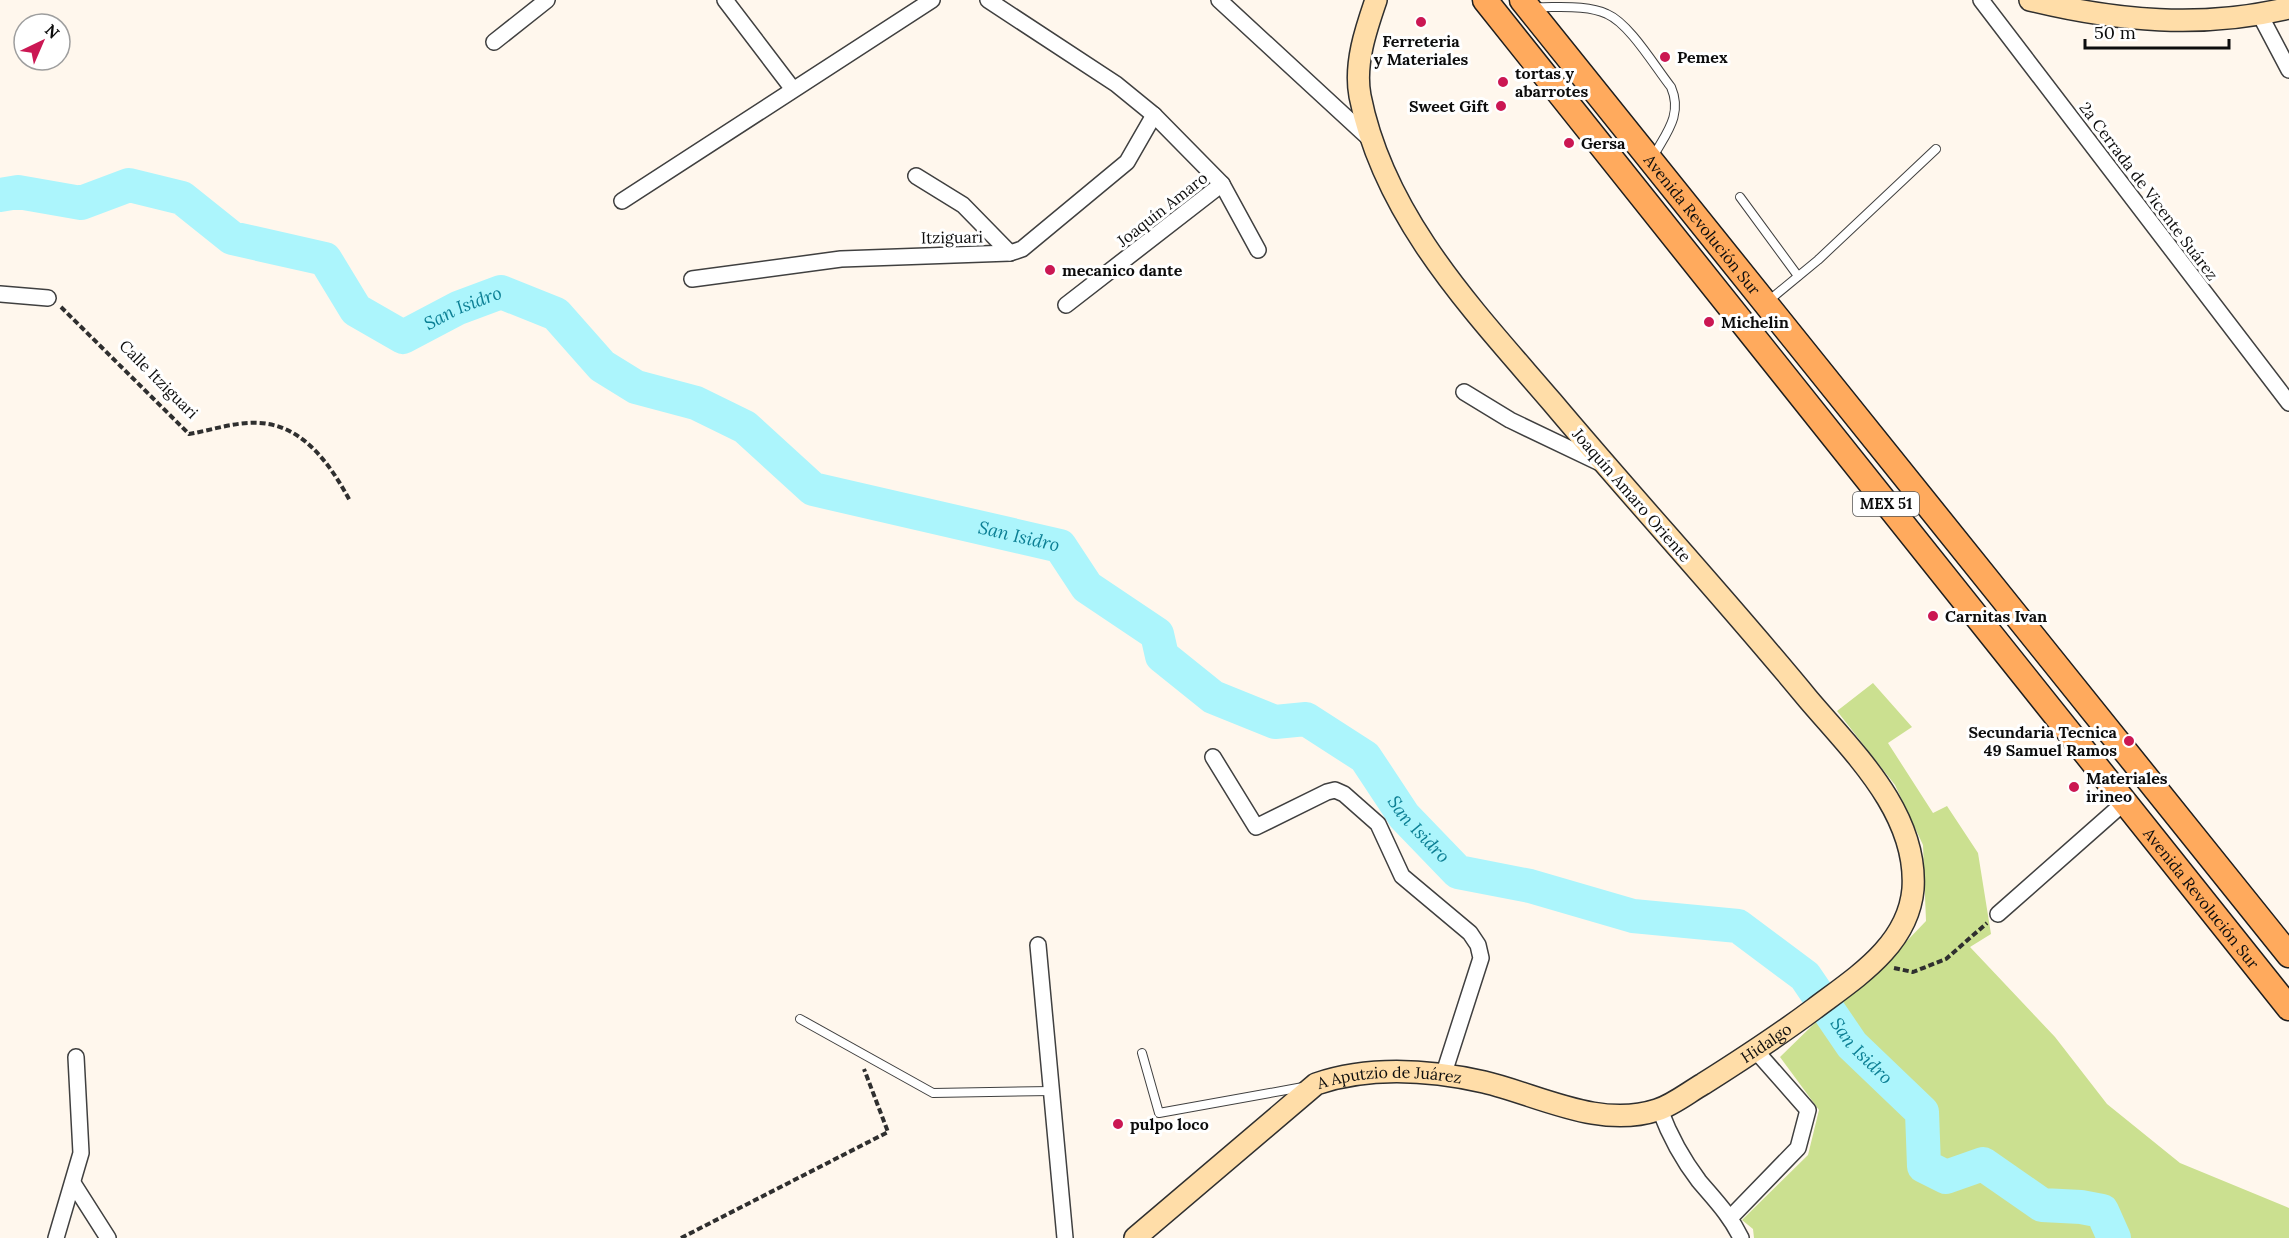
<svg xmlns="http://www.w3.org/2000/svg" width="2289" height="1238" font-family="Lora,serif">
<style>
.forest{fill:#cbe090}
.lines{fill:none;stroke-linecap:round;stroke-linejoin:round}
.river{stroke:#acf5fc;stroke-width:34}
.lane-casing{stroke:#404040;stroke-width:10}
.street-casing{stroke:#404040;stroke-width:18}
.secondary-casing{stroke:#2f2f2f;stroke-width:24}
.primary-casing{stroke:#1e1e1e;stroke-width:27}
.path{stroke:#2f2f2f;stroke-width:4;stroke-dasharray:6 3;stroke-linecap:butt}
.lane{stroke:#fff;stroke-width:8}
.street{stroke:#fff;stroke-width:15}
.secondary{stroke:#ffdda8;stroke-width:21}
.primary{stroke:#ffaa5d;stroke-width:24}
.poi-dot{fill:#cb1753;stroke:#fff;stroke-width:2}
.labels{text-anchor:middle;stroke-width:6;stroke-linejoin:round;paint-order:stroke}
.shield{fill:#fff;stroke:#565656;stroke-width:1.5}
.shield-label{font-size:15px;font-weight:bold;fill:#0d0d0d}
.poi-label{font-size:16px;font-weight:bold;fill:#0d0d0d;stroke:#fff;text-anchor:start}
.street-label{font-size:16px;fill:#0d0d0d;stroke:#fff}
.water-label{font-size:18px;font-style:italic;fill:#0b7f94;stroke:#fff}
</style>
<rect width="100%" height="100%" fill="#fff7ed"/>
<polygon class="forest" points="1873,683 1912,727 1888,743 1933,813 1947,806 1978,853 1991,934 1970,947 2055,1037 2107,1104 2180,1163 2289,1208 2289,1238 1754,1238 1753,1229 1742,1220 1808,1155 1819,1110 1780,1057 1821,1017 1879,970 1926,921 1923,845 1895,785 1837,711"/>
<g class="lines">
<path class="river" id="s1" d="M0,195L18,192L81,203L129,185L182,198L232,238L325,259L356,310L403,337L458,308L501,292L556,314L602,366L636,387L696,403L745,427L813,489L1060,546L1087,587L1157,634L1162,656L1213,697L1275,722L1306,719L1365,757L1404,816L1458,872L1530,886L1633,916L1738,926L1805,976L1852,1045L1922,1112L1924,1166L1946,1177L1983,1164L2042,1205L2081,1207L2102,1211L2114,1238"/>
<defs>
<g id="lane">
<path d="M1533,7C1556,8 1586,4 1607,14C1630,24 1655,67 1671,87C1683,115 1666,133 1653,157"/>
<polyline points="1740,197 1798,276"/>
<polyline points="1767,302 1818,260 1936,149"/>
<polyline points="800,1019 933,1093 1052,1091"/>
<polyline points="1142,1053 1159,1113 1303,1087"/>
</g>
<g id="street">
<polyline points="725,0 792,88"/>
<polyline points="988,0 1116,84 1154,115 1222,184 1258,250"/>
<polyline points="1219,0 1373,142"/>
<polyline points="1981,0 2289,403"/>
<polyline points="2260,15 2289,70"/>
<polyline points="494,42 547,0"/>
<polyline points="916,176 963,205 1010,253"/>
<polyline points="622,201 932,0"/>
<polyline points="692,279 841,259 1010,253 1022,249 1127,162 1154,115"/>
<polyline points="0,294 48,298"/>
<polyline points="1066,305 1222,184"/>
<polyline points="1464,392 1510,420 1602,464"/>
<polyline points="1213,757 1256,827 1327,792 1335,790 1344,794 1378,824 1402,876 1470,933 1478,945 1481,958 1443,1076"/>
<polyline points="1998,914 2126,801"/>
<polyline points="1038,945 1065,1238"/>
<path d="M1660,1110C1669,1134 1683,1160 1699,1181C1715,1200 1730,1215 1741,1238"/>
<polyline points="73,1183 108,1238"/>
<polyline points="1731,1217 1798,1148 1808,1110 1756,1051"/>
<polyline points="56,1238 81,1153 76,1057"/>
</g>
<g id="secondary">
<path d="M2030,0C2116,21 2202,29 2289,8"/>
<path id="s2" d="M1135,1238L1316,1084C1369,1066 1430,1070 1484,1082C1539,1095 1599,1129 1657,1110C1673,1105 1689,1092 1703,1084C1741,1060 1778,1036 1814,1009C1855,978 1908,946 1913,889C1918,813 1853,752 1808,699C1725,598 1636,502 1552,402C1474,311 1384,218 1360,96C1354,64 1366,29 1376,0"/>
</g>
<g id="primary">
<path id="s3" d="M1485,0L2289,1008"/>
<path id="s4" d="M1522,0L2289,955"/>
</g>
</defs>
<use href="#lane" class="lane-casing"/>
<use href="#street" class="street-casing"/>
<use href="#secondary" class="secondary-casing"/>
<use href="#primary" class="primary-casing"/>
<g class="path">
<path d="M61,307L189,434C213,430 243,419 268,424C307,430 333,469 350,501"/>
<polyline points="1894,968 1913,972 1946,959 1987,923"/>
<polyline points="681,1238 888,1132 864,1069"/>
</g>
<use href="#lane" class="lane"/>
<use href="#street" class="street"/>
<use href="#secondary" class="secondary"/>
<use href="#primary" class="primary"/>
</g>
<g class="poi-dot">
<circle cx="1421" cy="22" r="6"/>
<circle cx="1665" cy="57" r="6"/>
<circle cx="1503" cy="82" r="6"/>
<circle cx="1501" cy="106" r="6"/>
<circle cx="1569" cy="143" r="6"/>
<circle cx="1050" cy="270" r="6"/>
<circle cx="1709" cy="322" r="6"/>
<circle cx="1933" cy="616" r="6"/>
<circle cx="2129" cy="741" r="6"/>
<circle cx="2074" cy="787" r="6"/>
<circle cx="1118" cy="1124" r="6"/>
</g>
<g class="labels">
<rect class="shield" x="1853" y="492" width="66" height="24" rx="4.5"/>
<g class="shield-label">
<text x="1886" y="509">MEX 51</text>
</g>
<g class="poi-label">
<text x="1421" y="47" text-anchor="middle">Ferreteria<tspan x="1421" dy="18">y Materiales</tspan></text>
<text x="1677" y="63">Pemex</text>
<text x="1515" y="79">tortas y<tspan x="1515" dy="18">abarrotes</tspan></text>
<text x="1489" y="112" text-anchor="end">Sweet Gift</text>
<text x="1581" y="149">Gersa</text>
<text x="1062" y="276">mecanico dante</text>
<text x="1721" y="328">Michelin</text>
<text x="1945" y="622">Carnitas Ivan</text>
<text x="2117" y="738" text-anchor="end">Secundaria Tecnica<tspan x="2117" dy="18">49 Samuel Ramos</tspan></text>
<text x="2086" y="784">Materiales<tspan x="2086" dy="18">irineo</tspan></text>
<text x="1130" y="1130">pulpo loco</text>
</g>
<g class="street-label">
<text transform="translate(2149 191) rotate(53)" y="6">2a Cerrada de Vicente Suárez</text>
<text transform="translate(1162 209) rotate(-38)" y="6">Joaquín Amaro</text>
<text dy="6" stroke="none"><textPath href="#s4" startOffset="288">Avenida Revolución Sur</textPath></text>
<text transform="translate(952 237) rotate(-1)" y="6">Itziguari</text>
<text transform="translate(159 379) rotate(45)" y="6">Calle Itziguari</text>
<text transform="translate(1632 495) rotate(49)" y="6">Joaquín Amaro Oriente</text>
<text dy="6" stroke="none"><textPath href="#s3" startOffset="1149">Avenida Revolución Sur</textPath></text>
<text dy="6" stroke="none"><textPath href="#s2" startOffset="714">Hidalgo</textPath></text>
<text dy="6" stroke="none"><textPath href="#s2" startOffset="312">A Aputzio de Juárez</textPath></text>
</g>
<g class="water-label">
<text dy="6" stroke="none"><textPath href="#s1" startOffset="528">San Isidro</textPath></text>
<text dy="6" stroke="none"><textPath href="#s1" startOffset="1158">San Isidro</textPath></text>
<text dy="6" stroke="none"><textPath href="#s1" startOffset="1680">San Isidro</textPath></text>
<text dy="6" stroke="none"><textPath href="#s1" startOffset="2202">San Isidro</textPath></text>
</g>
</g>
<g transform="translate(42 42) rotate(44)"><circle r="28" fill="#ffffff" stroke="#9e9e9e" stroke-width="1.5"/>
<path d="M0-4.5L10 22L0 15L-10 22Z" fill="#cb1753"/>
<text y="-9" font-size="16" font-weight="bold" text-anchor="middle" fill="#0d0d0d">N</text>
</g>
<path d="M2085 39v9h144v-9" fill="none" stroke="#0d0d0d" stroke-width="3"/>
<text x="2094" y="39" font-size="18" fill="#0d0d0d" stroke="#ffffff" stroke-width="4.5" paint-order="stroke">50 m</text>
</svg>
